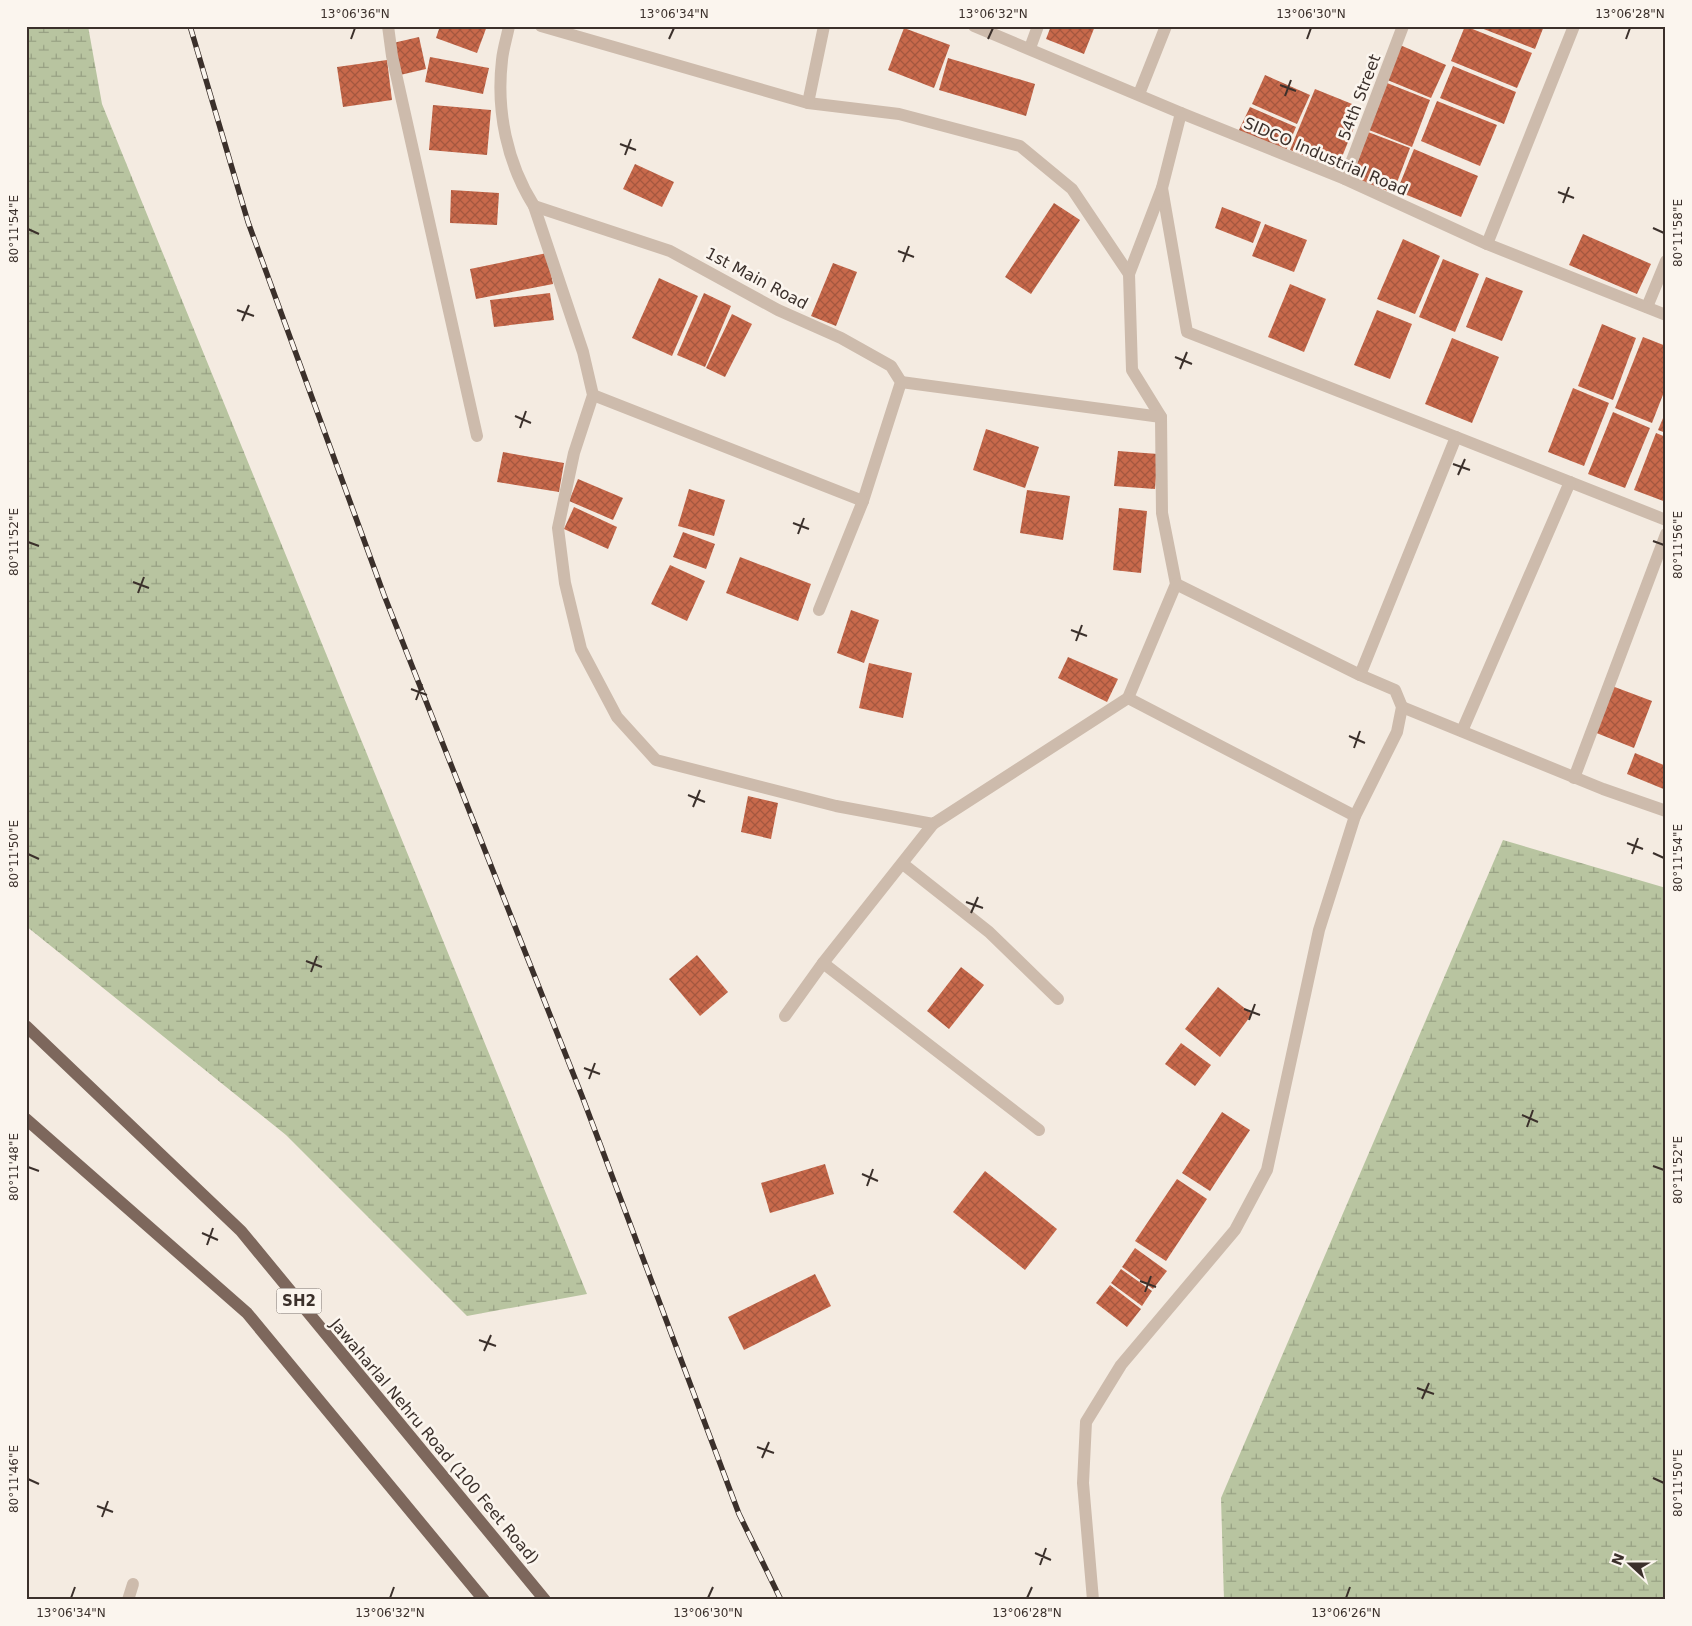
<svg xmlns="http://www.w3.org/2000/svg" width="1692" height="1626" font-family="'DejaVu Sans',sans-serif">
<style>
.wetland{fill:url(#wetland-marsh)}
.building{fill:url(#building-cross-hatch)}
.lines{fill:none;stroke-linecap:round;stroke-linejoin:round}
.service{stroke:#cdbbac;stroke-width:12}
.minor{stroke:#cdbbac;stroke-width:12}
.tertiary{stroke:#cdbbac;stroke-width:12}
.primary{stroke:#7d675c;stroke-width:12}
.rail-casing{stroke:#3b302b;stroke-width:5.5}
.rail{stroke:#fbf5ee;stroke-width:4;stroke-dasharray:11;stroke-linecap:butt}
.ticks{fill:none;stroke:#3b302b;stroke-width:2}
.labels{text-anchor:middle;stroke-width:5;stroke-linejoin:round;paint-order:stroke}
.shield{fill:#fbf5ee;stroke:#756b66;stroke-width:1}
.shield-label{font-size:15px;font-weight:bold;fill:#3b302b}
.street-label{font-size:16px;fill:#3b302b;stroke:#fbf5ee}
.neatline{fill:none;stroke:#3b302b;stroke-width:2}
.ticks-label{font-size:12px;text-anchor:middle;fill:#3b302b}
</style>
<defs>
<pattern id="wetland-marsh" width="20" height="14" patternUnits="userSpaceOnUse" patternTransform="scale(1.25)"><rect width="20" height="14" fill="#b8c4a0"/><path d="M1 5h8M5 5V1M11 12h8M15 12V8" fill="none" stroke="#97a083"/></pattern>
<pattern id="building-cross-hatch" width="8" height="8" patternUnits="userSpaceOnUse" patternTransform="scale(1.25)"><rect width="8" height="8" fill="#c8694b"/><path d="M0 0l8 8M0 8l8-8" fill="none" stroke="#a4573f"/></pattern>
</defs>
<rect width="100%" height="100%" fill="#f4ebe1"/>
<g class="wetland">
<polygon points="26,26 88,26 102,104 587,1294 467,1316 286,1135 26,926"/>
<polygon points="1503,840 1666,888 1666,1600 1224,1600 1221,1498"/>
</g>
<g class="building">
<polygon points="440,26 487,26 477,53 436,38"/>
<polygon points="1051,26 1095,26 1084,54 1046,39"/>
<polygon points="1465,26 1532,53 1517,88 1451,61"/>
<polygon points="1476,26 1544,26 1535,49"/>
<polygon points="904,28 950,45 934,88 888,70"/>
<polygon points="419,37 426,69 400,75 393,43"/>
<polygon points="1400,45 1446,65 1431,98 1385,79"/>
<polygon points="430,57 489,68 483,94 425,82"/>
<polygon points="948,58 1035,84 1026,116 939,90"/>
<polygon points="387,60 392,100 343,107 337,67"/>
<polygon points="1453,66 1516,92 1504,124 1440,98"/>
<polygon points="1265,75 1310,95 1297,124 1252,104"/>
<polygon points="1387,83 1430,100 1412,147 1369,130"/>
<polygon points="1315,89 1362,108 1337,169 1290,150"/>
<polygon points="1437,101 1497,125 1480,166 1421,141"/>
<polygon points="433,105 491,110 487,155 429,150"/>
<polygon points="1250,107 1296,127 1285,153 1238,132"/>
<polygon points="1368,132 1410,148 1393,193 1352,178"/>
<polygon points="1414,149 1478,176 1461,217 1397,191"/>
<polygon points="635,164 674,182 662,207 623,189"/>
<polygon points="451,190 499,193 497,225 450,223"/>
<polygon points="1054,203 1080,220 1031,294 1005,277"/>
<polygon points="1222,207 1261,222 1253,243 1215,228"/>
<polygon points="1265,224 1307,240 1294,272 1252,256"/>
<polygon points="1583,234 1651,264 1637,294 1569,265"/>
<polygon points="1403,239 1440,256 1415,314 1377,299"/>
<polygon points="547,253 553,284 476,299 470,269"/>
<polygon points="1443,259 1479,274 1455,332 1419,317"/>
<polygon points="833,263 857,272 836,326 811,316"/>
<polygon points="1486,277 1523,291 1502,341 1466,327"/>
<polygon points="659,278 698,296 672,356 632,338"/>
<polygon points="1290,284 1326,299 1304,352 1268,337"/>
<polygon points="550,293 554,320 494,327 490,300"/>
<polygon points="704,293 731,306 705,367 677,355"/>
<polygon points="1377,310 1412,324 1390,379 1354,365"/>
<polygon points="732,314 752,324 725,377 706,368"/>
<polygon points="1602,324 1636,338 1613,400 1578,386"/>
<polygon points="1643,337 1666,346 1666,387 1652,423 1615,408"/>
<polygon points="1452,338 1499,357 1472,423 1425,404"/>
<polygon points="1573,388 1609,403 1584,466 1548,452"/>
<polygon points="1666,411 1666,433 1658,430"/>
<polygon points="1613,412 1650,428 1625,488 1588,474"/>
<polygon points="986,429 1039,447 1025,488 973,470"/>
<polygon points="1656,433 1666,437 1666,502 1634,490"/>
<polygon points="1118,451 1158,454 1155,489 1114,486"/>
<polygon points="503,452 564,463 559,492 497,482"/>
<polygon points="578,479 623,498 613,520 569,501"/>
<polygon points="689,489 725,500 714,536 678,526"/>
<polygon points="1027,490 1070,496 1063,540 1020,533"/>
<polygon points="574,507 617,527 608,549 564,529"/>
<polygon points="1119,508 1147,511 1141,573 1113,570"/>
<polygon points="683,532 715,544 706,569 673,557"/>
<polygon points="740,557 811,584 798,621 726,593"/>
<polygon points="670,565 705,581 687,621 651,604"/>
<polygon points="851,610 879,620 864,663 837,653"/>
<polygon points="1068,657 1118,679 1107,702 1058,678"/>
<polygon points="869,663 912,673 903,718 859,708"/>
<polygon points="1612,686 1652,701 1634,748 1594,732"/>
<polygon points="1635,753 1666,766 1666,790 1627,774"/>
<polygon points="748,796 778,803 771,839 741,832"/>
<polygon points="697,955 728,992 700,1016 669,979"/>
<polygon points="961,967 984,985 949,1029 927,1011"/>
<polygon points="1218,987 1252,1014 1220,1057 1185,1029"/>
<polygon points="1181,1043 1211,1065 1195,1086 1165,1064"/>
<polygon points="1222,1112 1250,1130 1210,1191 1182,1173"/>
<polygon points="825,1164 834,1194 770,1213 761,1183"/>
<polygon points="985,1171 1057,1229 1025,1270 953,1212"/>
<polygon points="1177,1179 1207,1199 1166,1261 1135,1241"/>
<polygon points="1135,1248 1167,1271 1153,1289 1122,1267"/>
<polygon points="1121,1269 1152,1291 1142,1306 1111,1283"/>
<polygon points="815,1274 831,1306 744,1350 728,1317"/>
<polygon points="1110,1285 1141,1309 1127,1327 1096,1303"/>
</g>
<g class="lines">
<polyline class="service" points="128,1600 133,1584"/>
<g class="minor">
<polyline points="388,26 392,56 477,436"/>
<path d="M509,26C507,37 503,49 502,60C496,111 507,163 534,206L583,352L593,395L574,453L558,528L565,583L581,649L617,717L656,760L836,806L933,824L1128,698L1176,584L1162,513L1161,417L1132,370L1129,274L1072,189L1020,146L899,114L808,103L541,26"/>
<polyline points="1030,48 1038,26"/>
<polyline points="1139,94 1166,26"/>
<polyline points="808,103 824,26"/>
<polyline points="1345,179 1403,26"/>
<polyline points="1162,188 1187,332 1456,437 1666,520"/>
<polyline points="534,206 670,251 778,310 841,338 891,366 901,382 863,501 819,610"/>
<polyline points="1487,244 1574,26"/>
<polyline points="1129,274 1162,188 1181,113"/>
<polyline points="1647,307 1666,261"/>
<polyline points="901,382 1161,417"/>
<polyline points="593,395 863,501"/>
<polyline points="1360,675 1456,437"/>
<polyline points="1128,698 1355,816"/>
<polyline points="1402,707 1603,789 1666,811"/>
<polyline points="1462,731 1570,482"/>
<polyline points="1574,778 1666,534"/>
<polyline points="903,864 989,932 1058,999"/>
<polyline points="823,963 1039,1130"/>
<polyline points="785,1016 823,963 933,824"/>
<polyline points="1093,1600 1083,1483 1086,1422 1121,1365 1235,1230 1267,1170 1319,930 1355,816 1397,732 1402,707 1395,690 1360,675 1176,584"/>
</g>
<polyline class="tertiary" points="974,26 1181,113 1345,179 1487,244 1666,315"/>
<g class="primary">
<polyline points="26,1026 241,1231 545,1600"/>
<polyline points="26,1119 247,1313 484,1600"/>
</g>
<defs>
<polyline id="rail" points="190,26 248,222 384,595 582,1096 739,1514 781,1600"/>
</defs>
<use href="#rail" class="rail-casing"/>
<use href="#rail" class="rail"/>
</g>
<path class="ticks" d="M351,39L355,28M669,39L674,28M988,39L993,28M1307,39L1311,28M1626,39L1630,28M1280,85L1296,91M1285,96L1291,80M620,144L636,150M625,155L631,139M1558,192L1574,198M1563,203L1569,187M1653,228L1664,233M28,229L39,234M898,251L914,257M903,262L909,246M237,310L254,316M242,321L249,305M1175,357L1192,364M1180,369L1187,352M515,416L531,423M520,428L526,411M1453,464L1470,470M1458,475L1465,459M793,523L809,529M798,534L804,518M1653,541L1664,545M28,542L39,546M133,582L149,588M138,593L144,577M1071,630L1087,636M1076,641L1082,625M411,689L427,695M416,700L422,684M1349,736L1365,743M1354,748L1360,731M688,795L705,802M693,807L700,790M1627,843L1643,849M1653,853L1664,858M28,854L39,859M1632,854L1638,838M966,902L983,908M971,913L978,897M306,961L322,967M311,972L317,956M1244,1009L1260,1015M1249,1020L1255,1004M584,1068L600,1074M589,1079L595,1063M1522,1115L1538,1122M1527,1127L1533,1110M1653,1166L1664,1170M28,1167L39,1171M862,1174L878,1181M867,1186L873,1169M202,1233L218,1240M207,1245L213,1228M1140,1281L1156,1287M1145,1292L1151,1276M479,1340L496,1346M484,1351L491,1335M1417,1388L1434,1394M1422,1399L1429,1383M757,1447L774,1453M762,1458L769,1442M1653,1478L1664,1483M28,1479L39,1484M97,1506L113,1512M102,1517L108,1501M1035,1553L1051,1560M1040,1565L1046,1548M71,1598L75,1587M390,1598L394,1587M708,1598L713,1587M1027,1598L1032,1587M1346,1598L1350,1587"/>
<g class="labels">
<rect class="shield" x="276.5" y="1288.5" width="45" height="25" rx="4"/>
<g class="shield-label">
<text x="299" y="1306">SH2</text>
</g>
<g class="street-label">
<text transform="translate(1359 97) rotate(-69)" y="6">54th Street</text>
<text transform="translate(1326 156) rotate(23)" y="6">SIDCO Industrial Road</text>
<text transform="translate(757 278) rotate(28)" y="6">1st Main Road</text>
<text transform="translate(435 1441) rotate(50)" y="6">Jawaharlal Nehru Road (100 Feet Road)</text>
</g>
</g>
<rect width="1692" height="1626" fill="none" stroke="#fbf5ee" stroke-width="55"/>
<g transform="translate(1630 1564) rotate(291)" stroke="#fbf5ee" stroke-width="4" paint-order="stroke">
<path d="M0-4L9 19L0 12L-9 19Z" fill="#3b302b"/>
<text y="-8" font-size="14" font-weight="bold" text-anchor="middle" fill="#3b302b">N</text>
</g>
<rect x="28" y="28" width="1636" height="1570" class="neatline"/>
<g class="ticks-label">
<text x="355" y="18">13°06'36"N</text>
<text x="674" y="18">13°06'34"N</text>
<text x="993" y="18">13°06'32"N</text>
<text x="1311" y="18">13°06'30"N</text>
<text x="1630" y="18">13°06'28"N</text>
<text transform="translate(14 229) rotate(-90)" y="4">80°11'54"E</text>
<text transform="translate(1678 233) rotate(-90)" y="4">80°11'58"E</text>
<text transform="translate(14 542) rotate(-90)" y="4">80°11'52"E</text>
<text transform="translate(1678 545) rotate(-90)" y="4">80°11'56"E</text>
<text transform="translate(14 854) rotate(-90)" y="4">80°11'50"E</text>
<text transform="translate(1678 858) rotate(-90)" y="4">80°11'54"E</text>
<text transform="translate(14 1167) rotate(-90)" y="4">80°11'48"E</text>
<text transform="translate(1678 1170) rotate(-90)" y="4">80°11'52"E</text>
<text transform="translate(14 1479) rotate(-90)" y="4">80°11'46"E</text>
<text transform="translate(1678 1483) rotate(-90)" y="4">80°11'50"E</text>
<text x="71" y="1617">13°06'34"N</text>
<text x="390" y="1617">13°06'32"N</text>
<text x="708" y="1617">13°06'30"N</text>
<text x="1027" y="1617">13°06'28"N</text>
<text x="1346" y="1617">13°06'26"N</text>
</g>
</svg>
